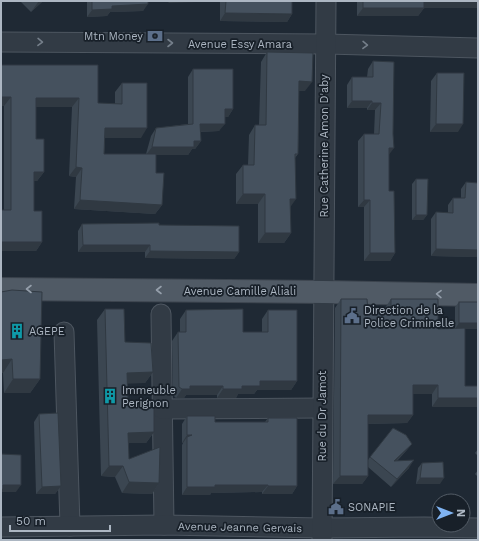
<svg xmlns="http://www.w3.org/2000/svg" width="479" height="541" font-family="'Work Sans',sans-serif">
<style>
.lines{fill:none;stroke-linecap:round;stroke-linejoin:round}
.minor-casing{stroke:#4d5660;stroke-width:21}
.major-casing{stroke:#3c444e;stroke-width:24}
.minor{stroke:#323b45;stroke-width:19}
.major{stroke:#505a65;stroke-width:22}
.wall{fill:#3b4651}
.shaded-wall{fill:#303942}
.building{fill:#45515e;stroke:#303942}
.oneway{stroke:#757f8a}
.oneway2{stroke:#959fab}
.labels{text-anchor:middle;stroke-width:3.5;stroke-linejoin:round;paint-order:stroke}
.poi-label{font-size:11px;fill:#acb6c2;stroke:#182029;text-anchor:start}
.street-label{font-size:11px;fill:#acb6c2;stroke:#182029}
</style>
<rect width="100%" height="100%" fill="#1f2934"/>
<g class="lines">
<defs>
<g id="minor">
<polyline points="1,42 326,44 478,48"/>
<polyline points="161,314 164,525"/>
<polyline points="64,332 70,526"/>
<polyline points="162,409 322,408"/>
<polyline points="1,527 164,525 322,528 424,527 478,528"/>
<polyline points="322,540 326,1"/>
</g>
<polyline id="major" points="1,289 324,292 478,295"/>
</defs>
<use href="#minor" class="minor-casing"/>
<use href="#major" class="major-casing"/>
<use href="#minor" class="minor"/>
<use href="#major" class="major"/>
</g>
<g class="wall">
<polygon points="20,1 43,1 31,12"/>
<polygon points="87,1 148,1 143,11 110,12 107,16 87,17"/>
<polygon points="220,1 292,1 292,14 287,22 220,21"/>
<polygon points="357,1 478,1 478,8 424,8 418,16 357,16"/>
<polygon points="267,52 305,91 299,91 298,154 295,158 290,206 291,233 284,243 258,243 258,204 236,204 236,174 243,165 248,165 249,135 255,125 259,125 261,62"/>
<polygon points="373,61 394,62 389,155 389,191 395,253 390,261 364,261 364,207 358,207 358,141 364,134 374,134 375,110 367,110 367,108 347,108 347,85 352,77 367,77 368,69"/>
<polygon points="1,65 98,103 115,104 115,92 122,83 141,138 105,138 104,154 146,154 151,136 156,128 188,124 188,77 193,69 233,109 228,117 225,117 219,131 200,132 201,141 195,149 192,149 188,155 156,155 156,173 162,205 155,214 74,209 76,177 69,176 72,107 36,107 36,139 44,172 37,181 34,181 34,211 42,242 36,251 4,210 4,106 1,106"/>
<polygon points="437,73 458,132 430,132 431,81"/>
<polygon points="416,179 427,215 423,220 412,220 412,184"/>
<polygon points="466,182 477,257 431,256 431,219 436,212 448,213 448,205 453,198 461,198 461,189"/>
<polygon points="82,224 159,225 239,252 234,259 145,258 145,252 78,252 78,231"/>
<polygon points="1,292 40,379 30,393 4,393 3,373 1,373"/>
<polygon points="341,299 368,311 385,309 385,308 391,299 438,329 455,328 455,307 459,302 465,329 465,386 432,407 432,394 413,394 413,415 407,423 368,424 368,460 370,457 412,444 406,451 397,461 409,468 391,487 368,467 368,476 362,484 333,484 335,308"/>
<polygon points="105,309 125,342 153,372 145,383 127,383 128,403 154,432 146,443 129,443 129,459 159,483 152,494 122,493 115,477 101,476 97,320"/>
<polygon points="186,310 243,332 262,332 262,319 268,310 297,381 291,390 257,390 254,394 238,394 236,398 217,398 217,395 186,395 184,398 176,398 173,395 172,341 178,332 180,332 180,319"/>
<polygon points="39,414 61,486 55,494 36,494 34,422"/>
<polygon points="187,416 215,422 265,422 268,418 297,486 292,494 262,494 262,492 211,493 210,495 182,495 182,445 183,443 182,443 182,424"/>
<polygon points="478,447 478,456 475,453 478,449 477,449"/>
<polygon points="422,463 440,484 416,484 418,468"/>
<polygon points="478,470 478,477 475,474"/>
</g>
<g class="shaded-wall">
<polygon points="39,1 43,1 31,12"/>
<polygon points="170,1 198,1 197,2 168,3"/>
<polygon points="423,1 478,1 478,8 418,8"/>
<polygon points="148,4 143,11 110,12 107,16 87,17 92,10 112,6"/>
<polygon points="363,8 424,8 418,16 357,16"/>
<polygon points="225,13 292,14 287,22 220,21"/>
<polygon points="299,81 312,82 305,91 292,91"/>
<polygon points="1,97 11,97 4,106 1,106"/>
<polygon points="36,98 79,98 72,107 30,107"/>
<polygon points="352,101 372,101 367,108 347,108"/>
<polygon points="372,103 381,103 375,110 367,110"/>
<polygon points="225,109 233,109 228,117 219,117"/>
<polygon points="200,124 225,124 219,131 195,132"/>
<polygon points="436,124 463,124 458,132 430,132"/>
<polygon points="105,128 147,128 141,138 99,138"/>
<polygon points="194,141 201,141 195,149 192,149 188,155 146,155 152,147"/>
<polygon points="389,148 394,148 388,156"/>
<polygon points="76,167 82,168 76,177 69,176"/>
<polygon points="34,172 44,172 37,181 28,181"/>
<polygon points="243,194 265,194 258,204 236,204"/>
<polygon points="290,199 296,199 289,209"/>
<polygon points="80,200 162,205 155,214 74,209"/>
<polygon points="364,200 370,200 364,207 358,207"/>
<polygon points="416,215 427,215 423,220 412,220"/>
<polygon points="265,233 291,233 284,243 258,243"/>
<polygon points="1,242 42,242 36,251 1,251"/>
<polygon points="83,245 150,245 145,252 78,252"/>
<polygon points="436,249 478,250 478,255 477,257 431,256"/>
<polygon points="150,251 239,252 234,259 145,258"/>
<polygon points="370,253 395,253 390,261 364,261"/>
<polygon points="459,323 478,323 478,329 455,329"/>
<polygon points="12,359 3,373 1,373 1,360"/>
<polygon points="153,372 145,383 120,384 127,373"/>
<polygon points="13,379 40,379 30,393 4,393"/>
<polygon points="260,381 297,381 291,390 257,390 254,394 238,394 236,398 217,398 223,389 242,386"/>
<polygon points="413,385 438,385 432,394 406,394"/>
<polygon points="190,386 223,386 217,395 186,395 184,398 176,398 182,389"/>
<polygon points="438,398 478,398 478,407 432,407"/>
<polygon points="368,415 413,415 407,423 362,424"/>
<polygon points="154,432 146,443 121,443 128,433"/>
<polygon points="187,435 192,435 187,437 183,443 182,443"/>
<polygon points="412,444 406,451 388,469 394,461"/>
<polygon points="414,460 409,468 391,487 397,479"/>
<polygon points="109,466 123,466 115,477 101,476"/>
<polygon points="340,476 368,476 362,484 333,484"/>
<polygon points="420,478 444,478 440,484 416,484"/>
<polygon points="129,482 159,483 152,494 122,493"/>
<polygon points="3,485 21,485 16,492 1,492 1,487"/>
<polygon points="215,485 268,485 262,492 211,493 210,495 182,495 187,487"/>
<polygon points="61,486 55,494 36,494 42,487"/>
<polygon points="268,486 297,486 292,494 262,494"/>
</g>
<g class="building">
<polygon points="92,1 148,1 148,4 112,6 112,9 92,10"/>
<polygon points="226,1 292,1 292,14 225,13"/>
<rect x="363" y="1" width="61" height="7"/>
<polygon points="267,52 313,53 312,82 299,81 298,154 295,154 296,199 290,199 291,233 265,233 265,194 243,194 243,165 254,165 255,125 266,125"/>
<polygon points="373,61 394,62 393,134 394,148 389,148 389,191 394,191 395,253 370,253 370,200 364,200 364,134 379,134 381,103 372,103 372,101 352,101 352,77 373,77"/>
<polygon points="1,65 98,65 98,103 122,104 122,83 147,83 147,128 105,128 104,154 156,154 156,173 164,173 162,205 80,200 82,168 76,167 79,98 36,98 36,139 44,139 44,172 34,172 34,211 42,211 42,242 1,242 1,210 11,210 11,97 1,97"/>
<polygon points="193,69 233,69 233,109 225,109 225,124 200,124 201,141 194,141 194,147 152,147 156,128 193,124"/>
<polygon points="437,73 464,73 463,124 436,124"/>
<polygon points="416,179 428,179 427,215 416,215"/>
<polygon points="466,182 478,183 478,250 436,249 436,212 453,213 453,198 465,198"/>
<polygon points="159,223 159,225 239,226 239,252 150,251 150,245 83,245 82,224"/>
<polygon points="12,290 42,292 40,379 13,379 12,359 1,360 1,292"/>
<polygon points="341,299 367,299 368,311 391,308 391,299 438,299 438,329 465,328 465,386 478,386 478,398 438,398 438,385 413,385 413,415 368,415 368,476 340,476"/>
<rect x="459" y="302" width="19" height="21"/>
<polygon points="105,309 124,309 125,342 151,343 153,372 127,373 128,403 154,405 154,432 128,433 129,459 160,447 159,483 129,482 123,466 109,466"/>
<polygon points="243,309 243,332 268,332 268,310 297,310 297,381 260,381 260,386 242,386 242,389 223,389 223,386 190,386 190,389 182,389 179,387 178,332 186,332 186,310"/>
<polygon points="58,413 61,486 42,487 39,414"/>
<polygon points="187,416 215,416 215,422 268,422 268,418 297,418 297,486 268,486 268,485 215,485 215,487 187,487 187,437 192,435 187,435"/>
<polygon points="393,428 406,435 412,444 394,461 414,460 397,479 370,457"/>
<polygon points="1,441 1,454 21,455 21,485 3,485 3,489 1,490"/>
<polygon points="443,462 444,478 420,478 422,463"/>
</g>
<defs><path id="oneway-chevron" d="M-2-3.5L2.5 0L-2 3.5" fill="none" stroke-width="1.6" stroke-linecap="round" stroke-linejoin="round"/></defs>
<g class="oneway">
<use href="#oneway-chevron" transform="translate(40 42) rotate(1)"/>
<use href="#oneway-chevron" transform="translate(170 43)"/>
<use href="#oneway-chevron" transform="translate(365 45) rotate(1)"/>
</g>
<g class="oneway2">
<use href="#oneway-chevron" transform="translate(29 289) rotate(-180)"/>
<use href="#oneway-chevron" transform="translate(159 290) rotate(-180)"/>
<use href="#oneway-chevron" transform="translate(439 294) rotate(-179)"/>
</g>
<defs>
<symbol id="bank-bare" viewBox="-9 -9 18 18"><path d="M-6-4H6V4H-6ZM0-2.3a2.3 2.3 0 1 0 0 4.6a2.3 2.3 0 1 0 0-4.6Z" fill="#5c6f8a" stroke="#182029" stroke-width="2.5" paint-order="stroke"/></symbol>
<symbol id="civic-bare" viewBox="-9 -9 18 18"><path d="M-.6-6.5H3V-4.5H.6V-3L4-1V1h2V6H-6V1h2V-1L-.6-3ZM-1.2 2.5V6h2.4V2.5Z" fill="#5c6f8a" stroke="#182029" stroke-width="2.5" paint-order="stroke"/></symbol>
<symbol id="building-bare" viewBox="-9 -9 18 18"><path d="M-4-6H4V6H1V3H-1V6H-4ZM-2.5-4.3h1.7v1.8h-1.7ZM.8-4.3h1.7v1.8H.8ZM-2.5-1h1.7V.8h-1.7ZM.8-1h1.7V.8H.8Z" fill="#0f9aa8" stroke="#182029" stroke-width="2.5" paint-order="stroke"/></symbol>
</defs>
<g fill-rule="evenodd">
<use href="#bank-bare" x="144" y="25" width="22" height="22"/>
<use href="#civic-bare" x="341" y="305" width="22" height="22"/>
<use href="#building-bare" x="6" y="320" width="22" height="22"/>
<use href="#building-bare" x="99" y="385" width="22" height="22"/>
<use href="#civic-bare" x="325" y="496" width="22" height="22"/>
</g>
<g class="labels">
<g class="poi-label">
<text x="143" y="40" text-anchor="end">Mtn Money</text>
<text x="364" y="314">Direction de la<tspan x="364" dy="13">Police Criminelle</tspan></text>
<text x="29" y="335">AGEPE</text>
<text x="122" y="394">Immeuble<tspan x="122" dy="13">Perignon</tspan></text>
<text x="348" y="511">SONAPIE</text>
</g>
<g class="street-label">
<text x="240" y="48">Avenue Essy Amara</text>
<text transform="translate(324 146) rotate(-90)" y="4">Rue Catherine Amon D'aby</text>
<text x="240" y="295">Avenue Camille Aliali</text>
<text transform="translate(322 416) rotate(-90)" y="4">Rue du Dr Jamot</text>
<text transform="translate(240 527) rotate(1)" y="4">Avenue Jeanne Gervais</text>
</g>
</g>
<rect width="479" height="541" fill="none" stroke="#acb6c2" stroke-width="4"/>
<g transform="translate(451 513) rotate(90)"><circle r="19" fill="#182029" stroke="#535c66"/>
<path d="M0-3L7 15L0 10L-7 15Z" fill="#80b4f3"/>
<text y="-6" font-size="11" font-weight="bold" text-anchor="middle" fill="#acb6c2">N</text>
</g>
<path d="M10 525v6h100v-6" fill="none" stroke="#acb6c2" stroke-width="2"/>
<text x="16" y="525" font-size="12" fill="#acb6c2" stroke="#182029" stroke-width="3" paint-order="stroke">50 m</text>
</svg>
